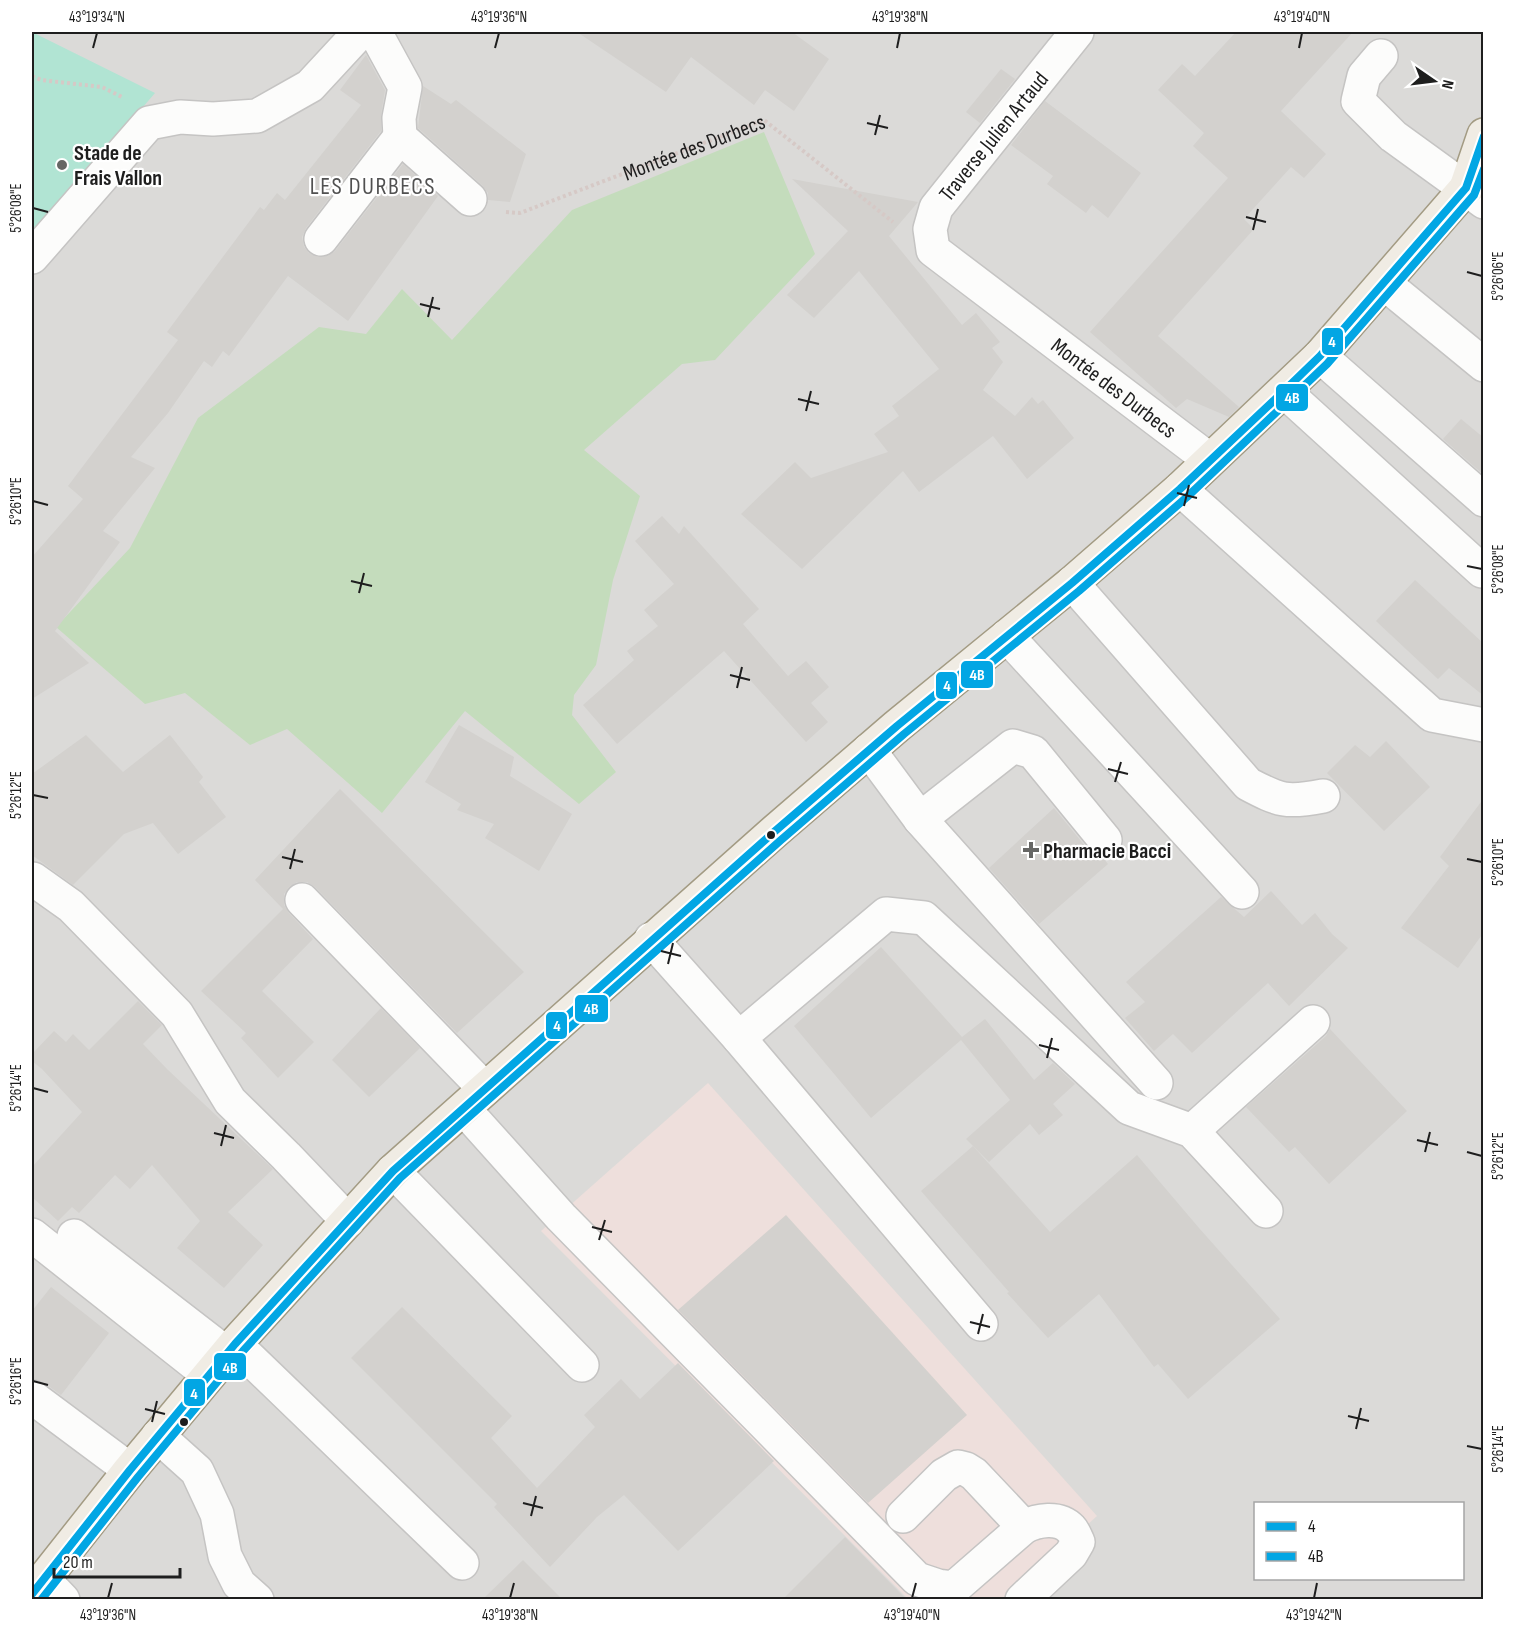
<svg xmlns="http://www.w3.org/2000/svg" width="1515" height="1631" font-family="'Sofia Sans Condensed',sans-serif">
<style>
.residential{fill:#dbdad8;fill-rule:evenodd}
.commercial{fill:#eedfdc}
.forest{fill:#c4dcbc}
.pitch{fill:#b1e4d3}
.building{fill:#d3d1ce}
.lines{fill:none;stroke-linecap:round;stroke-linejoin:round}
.minor-casing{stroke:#c5c4c3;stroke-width:36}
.major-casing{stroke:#a39b83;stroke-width:36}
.path{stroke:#d6c9c6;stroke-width:4;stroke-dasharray:3 3;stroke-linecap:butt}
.minor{stroke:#fcfcfb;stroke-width:33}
.major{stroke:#f0ece4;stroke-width:33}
.bus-1-casing{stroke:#fff;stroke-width:12}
.bus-2-casing{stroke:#fff;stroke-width:12}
.bus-1{stroke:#02a6e4;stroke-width:8}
.bus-2{stroke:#02a6e4;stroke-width:8}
.ticks{fill:none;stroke:#1e1e1e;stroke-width:2}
.poi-dot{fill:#666664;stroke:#fff;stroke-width:2}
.bus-dot{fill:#1e1e1e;stroke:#fff;stroke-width:2}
.labels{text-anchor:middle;stroke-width:4.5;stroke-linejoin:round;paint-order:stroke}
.street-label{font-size:22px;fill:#1e1e1e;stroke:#fff}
.poi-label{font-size:22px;font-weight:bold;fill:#1e1e1e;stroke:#fff;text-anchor:start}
.neighbourhood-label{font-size:24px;letter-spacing:1.5px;fill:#515151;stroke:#fff}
.line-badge{stroke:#fff;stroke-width:2}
.badge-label{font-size:16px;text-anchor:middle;font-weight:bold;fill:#fff}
.neatline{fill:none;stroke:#1e1e1e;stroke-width:2}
.ticks-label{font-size:15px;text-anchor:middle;fill:#1e1e1e}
</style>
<rect width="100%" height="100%" fill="#ecebe7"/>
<path class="residential" d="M32,32H1483V1599L32,1600ZM1256,1504H1462V1578H1256Z"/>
<polygon class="commercial" points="708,1083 1097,1516 1005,1599 908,1599 541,1231"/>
<polygon class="forest" points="764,132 815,254 715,360 682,364 584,450 640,496 613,580 596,665 574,695 572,715 616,772 579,804 465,711 382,813 287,729 250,745 185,693 145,704 56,627 130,548 198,418 319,327 366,334 402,289 452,340 572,210"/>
<polygon class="pitch" points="32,32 155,93 32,236"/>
<g class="building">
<polygon points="577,32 792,32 829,59 794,111 765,90 754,105 691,57 666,92"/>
<polygon points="1236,32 1353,32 1281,111 1326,154 1304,178 1291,167 1244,219 1254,229 1158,336 1239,407 1229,417 1187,399 1176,408 1090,332 1228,178 1193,146 1204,133 1158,90 1182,64 1195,76"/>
<polygon points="366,55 385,90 381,115 381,131 306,228 302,237 304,247 309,253 318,257 328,256 335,251 403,164 438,196 348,321 288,276 229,356 223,351 212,367 204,361 168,413 131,457 155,468 103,531 120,542 55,631 89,663 32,699 32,557 83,499 68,486 178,340 167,332 260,207 264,210 277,193 285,200 361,105 340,90"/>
<polygon points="1001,69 1015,79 980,123 966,112"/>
<polygon points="423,86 451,104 456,100 526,154 510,202 488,200 488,193 482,185 418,128"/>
<polygon points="1045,101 1141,173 1108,218 1092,205 1086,213 1047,184 1053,176 1011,145"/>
<polygon points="792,179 918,202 889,236 962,325 976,313 1000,342 992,348 1003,362 983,390 1015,416 1032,397 1038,404 1043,400 1074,438 1027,479 993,436 919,492 903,471 802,569 741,514 795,462 811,478 888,452 874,434 899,416 892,406 939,369 859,271 814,318 787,295 848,231"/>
<polygon points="1461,419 1484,438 1484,475 1443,439"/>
<polygon points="662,516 679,534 684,526 759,609 743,624 788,676 806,661 829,687 811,703 828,722 806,742 724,651 617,744 583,705 634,660 627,651 658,626 644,610 674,584 635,541"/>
<polygon points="1415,580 1484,644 1484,696 1449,668 1438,679 1376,621"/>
<polygon points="459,725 514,757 510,776 572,814 539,871 485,838 494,824 457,810 461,804 425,782"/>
<polygon points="86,735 123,772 170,735 203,777 199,782 226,817 178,854 153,823 124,834 73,885 32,855 32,774"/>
<polygon points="1386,741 1430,787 1384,831 1327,773 1355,745 1370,757"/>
<polygon points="340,789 524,972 457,1033 315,887 307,882 297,882 289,887 284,894 284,905 289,913 313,939 262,991 314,1042 278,1078 241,1038 246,1033 201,991 283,909 255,880"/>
<polygon points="1484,798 1484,932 1458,968 1401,928 1449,866 1440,857"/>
<polygon points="1054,808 1090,852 1103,858 1108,864 1039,924 989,868"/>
<polygon points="1271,891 1302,925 1315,913 1332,934 1348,948 1289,1006 1268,983 1192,1053 1173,1034 1154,1051 1125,1018 1145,1002 1126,982 1221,897 1244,917"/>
<polygon points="881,947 962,1037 985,1019 1034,1080 1053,1063 1075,1084 1053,1104 1063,1115 1039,1135 1030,1124 989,1162 966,1139 1010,1100 961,1040 871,1118 794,1026"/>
<polygon points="138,1001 162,1025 143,1044 167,1069 273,1169 228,1212 263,1245 224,1288 177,1248 200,1221 152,1165 130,1189 115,1175 79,1213 72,1207 58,1221 32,1197 32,1167 82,1112 42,1069 32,1061 32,1054 54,1031 66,1042 73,1034 89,1050"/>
<polygon points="381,1008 420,1048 369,1097 332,1060"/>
<polygon points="1330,1029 1407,1111 1329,1184 1295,1147 1289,1152 1246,1107 1326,1036"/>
<polygon points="973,1146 1050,1232 1137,1155 1199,1228 1280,1319 1188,1399 1158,1364 1154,1367 1099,1294 1048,1338 1007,1293 1009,1292 921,1191"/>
<polygon points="786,1215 967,1415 868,1503 678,1310"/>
<polygon points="51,1287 109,1333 61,1395 43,1382 32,1379 32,1311"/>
<polygon points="402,1307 512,1416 491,1438 537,1488 595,1427 584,1415 621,1379 640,1399 678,1363 774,1461 678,1551 624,1495 597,1517 550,1567 494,1507 497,1504 351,1358"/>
<polygon points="845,1537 906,1599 783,1599"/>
<polygon points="523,1560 562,1599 483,1599"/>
</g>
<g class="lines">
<defs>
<g id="minor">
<polyline points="375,32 405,87 399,118 400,137 470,199"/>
<path id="s2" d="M1077,32L936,208L930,229L933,250L1210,460"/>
<polyline points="1381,56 1364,76 1358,101 1393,136 1484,202"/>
<polyline points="321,239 400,137"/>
<polyline points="32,257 149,123 180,117 213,119 257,116 310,86 360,32"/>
<polyline points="1384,283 1484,365"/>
<polyline points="1320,356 1484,500"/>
<polyline points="1284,391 1482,571"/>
<polyline points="1180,489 1432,715 1484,725"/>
<path d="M1072,583L1248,784C1280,801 1287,803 1323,796"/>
<polyline points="1007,636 1242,892"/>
<polyline points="869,750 920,819 1156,1083"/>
<polyline points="920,819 1013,746 1033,752 1105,840"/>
<polyline points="33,879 71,906 177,1014 230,1101 286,1156 348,1221"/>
<polyline points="302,900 485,1089"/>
<polyline points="651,939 739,1038 981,1324"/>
<polyline points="739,1038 886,914 924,918 1129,1108 1192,1131 1266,1211"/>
<path d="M464,1109L561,1217L917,1579L938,1586L954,1588L1024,1527C1037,1520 1059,1516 1071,1529C1074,1532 1076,1538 1078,1542L1071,1554L1022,1600"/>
<polyline points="1192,1131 1313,1022"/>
<polyline points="393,1171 582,1365"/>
<polyline points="32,1235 209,1375"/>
<polyline points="74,1236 227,1354"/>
<polyline points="235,1344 462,1563"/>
<polyline points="32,1397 130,1470"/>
<polyline points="158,1436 197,1471 217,1514 225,1556 239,1584 257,1600"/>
<polyline points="903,1516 944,1475 958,1467 966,1469 974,1474 1024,1527"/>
<polyline points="43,1579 63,1600"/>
</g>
<g id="major">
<polyline points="1466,188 1484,135"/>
<polyline points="32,1594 130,1470 235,1344 393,1171 774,832 897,726 1072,583 1180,489 1320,356 1466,188 1484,175"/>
</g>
</defs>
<use href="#minor" class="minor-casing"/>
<use href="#major" class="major-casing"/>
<g class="path">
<polyline points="32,76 41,80 102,87 122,97"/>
<path id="s1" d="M506,212L520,213L764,120L893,222"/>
</g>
<use href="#minor" class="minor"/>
<use href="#major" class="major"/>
<defs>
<polyline id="bus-1" points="32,1594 130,1470 235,1344 393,1171 774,832 897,726 1072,583 1180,489 1284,391 1320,356 1466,188 1484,136"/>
<polyline id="bus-2" points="41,1600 138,1477 243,1351 400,1178 781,840 904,734 1079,591 1187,497 1327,364 1474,195 1484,169"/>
</defs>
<use href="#bus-1" class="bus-1-casing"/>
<use href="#bus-2" class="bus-2-casing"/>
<use href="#bus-1" class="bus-1"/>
<use href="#bus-2" class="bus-2"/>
</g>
<path class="ticks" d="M93,48L97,33M495,48L499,33M897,48L900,33M1299,48L1302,33M867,123L888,128M875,135L880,115M33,208L48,212M1246,217L1266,222M1253,230L1258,209M1467,272L1482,276M420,304L440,309M428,317L433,297M798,399L819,404M806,411L811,391M1177,493L1197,498M33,501L48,505M1184,506L1189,485M1467,566L1482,569M351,581L372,586M359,593L364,573M730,675L750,680M737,688L742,667M1108,769L1128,774M1115,782L1121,762M33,795L48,798M282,857L303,862M1467,859L1482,862M290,869L295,849M661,951L681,956M668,964L673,943M1039,1045L1059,1050M1047,1058L1052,1038M33,1088L48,1092M214,1133L234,1138M1417,1140L1438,1145M221,1146L226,1125M1425,1152L1430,1132M1467,1152L1482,1156M592,1227L612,1232M599,1240L605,1220M970,1322L990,1327M978,1334L983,1314M33,1381L48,1385M145,1409L165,1414M1348,1416L1369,1421M152,1422L157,1401M1356,1429L1361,1408M1467,1446L1482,1449M523,1503L543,1508M531,1516L536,1496M108,1598L112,1583M510,1598L514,1583M912,1598L916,1583M1314,1598L1317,1583"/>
<g class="poi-dot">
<circle cx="62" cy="165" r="6"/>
<path d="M1028 841h6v6h6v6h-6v6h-6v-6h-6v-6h6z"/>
</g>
<g class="bus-dot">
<circle cx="771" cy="835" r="5"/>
<circle cx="184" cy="1422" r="5"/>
</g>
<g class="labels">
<g class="street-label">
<text transform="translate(993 136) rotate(-51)" y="8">Traverse Julien Artaud</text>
<text dy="8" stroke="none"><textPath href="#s1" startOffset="200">Montée des Durbecs</textPath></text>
<text dy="8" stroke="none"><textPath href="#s2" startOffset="496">Montée des Durbecs</textPath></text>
</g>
<g class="poi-label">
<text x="74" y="160">Stade de<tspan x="74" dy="25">Frais Vallon</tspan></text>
<text x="1043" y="858">Pharmacie Bacci</text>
</g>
<g class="neighbourhood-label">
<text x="373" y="194">LES DURBECS</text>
</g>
</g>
<g class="line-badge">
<rect x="1321" y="327" width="23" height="29" rx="6" fill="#02a6e4"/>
<rect x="1275" y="383" width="34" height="29" rx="6" fill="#02a6e4"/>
<rect x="960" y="660" width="34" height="29" rx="6" fill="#02a6e4"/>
<rect x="935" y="671" width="23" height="29" rx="6" fill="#02a6e4"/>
<rect x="574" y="994" width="35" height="29" rx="6" fill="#02a6e4"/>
<rect x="545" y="1011" width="23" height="29" rx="6" fill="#02a6e4"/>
<rect x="213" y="1352" width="34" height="29" rx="6" fill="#02a6e4"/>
<rect x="183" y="1378" width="23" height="29" rx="6" fill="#02a6e4"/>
</g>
<g class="badge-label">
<text x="1332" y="347">4</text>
<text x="1292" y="403">4B</text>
<text x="977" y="680">4B</text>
<text x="947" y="691">4</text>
<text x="591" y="1014">4B</text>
<text x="557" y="1031">4</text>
<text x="230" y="1373">4B</text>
<text x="194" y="1399">4</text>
</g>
<rect width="1515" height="1631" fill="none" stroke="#ffffff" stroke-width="66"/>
<rect x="1254" y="1502" width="210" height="78" fill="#ffffff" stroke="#a5a5a5" stroke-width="1.5"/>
<rect x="1266" y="1522" width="30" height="9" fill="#02a6e4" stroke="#a5a5a5" stroke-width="1.5"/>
<text x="1308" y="1532" font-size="18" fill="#1e1e1e">4</text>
<rect x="1266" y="1552" width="30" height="9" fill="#02a6e4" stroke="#a5a5a5" stroke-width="1.5"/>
<text x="1308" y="1562" font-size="18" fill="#1e1e1e">4B</text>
<g transform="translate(1434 81) rotate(104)" stroke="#ffffff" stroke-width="4.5" paint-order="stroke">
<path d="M0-4.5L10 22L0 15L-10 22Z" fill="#1e1e1e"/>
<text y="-9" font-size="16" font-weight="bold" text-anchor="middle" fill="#1e1e1e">N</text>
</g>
<path d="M54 1568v9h126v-9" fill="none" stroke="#1e1e1e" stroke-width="3"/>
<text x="63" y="1568" font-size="18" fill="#1e1e1e" stroke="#ffffff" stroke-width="4.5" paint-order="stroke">20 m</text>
<rect x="33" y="33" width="1449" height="1565" class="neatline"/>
<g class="ticks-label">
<text x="97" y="22">43°19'34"N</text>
<text x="499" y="22">43°19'36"N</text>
<text x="900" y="22">43°19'38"N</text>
<text x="1302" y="22">43°19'40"N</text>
<text transform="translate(16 208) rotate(-90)" y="5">5°26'08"E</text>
<text transform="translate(1498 276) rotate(-90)" y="5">5°26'06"E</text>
<text transform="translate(16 501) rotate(-90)" y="5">5°26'10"E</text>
<text transform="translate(1498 569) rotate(-90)" y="5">5°26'08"E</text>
<text transform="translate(16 795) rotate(-90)" y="5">5°26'12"E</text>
<text transform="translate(1498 862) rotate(-90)" y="5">5°26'10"E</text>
<text transform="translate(16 1088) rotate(-90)" y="5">5°26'14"E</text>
<text transform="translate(1498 1156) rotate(-90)" y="5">5°26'12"E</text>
<text transform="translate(16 1381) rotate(-90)" y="5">5°26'16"E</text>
<text transform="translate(1498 1449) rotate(-90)" y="5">5°26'14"E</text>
<text x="108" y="1620">43°19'36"N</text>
<text x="510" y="1620">43°19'38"N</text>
<text x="912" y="1620">43°19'40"N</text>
<text x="1314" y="1620">43°19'42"N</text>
</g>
</svg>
